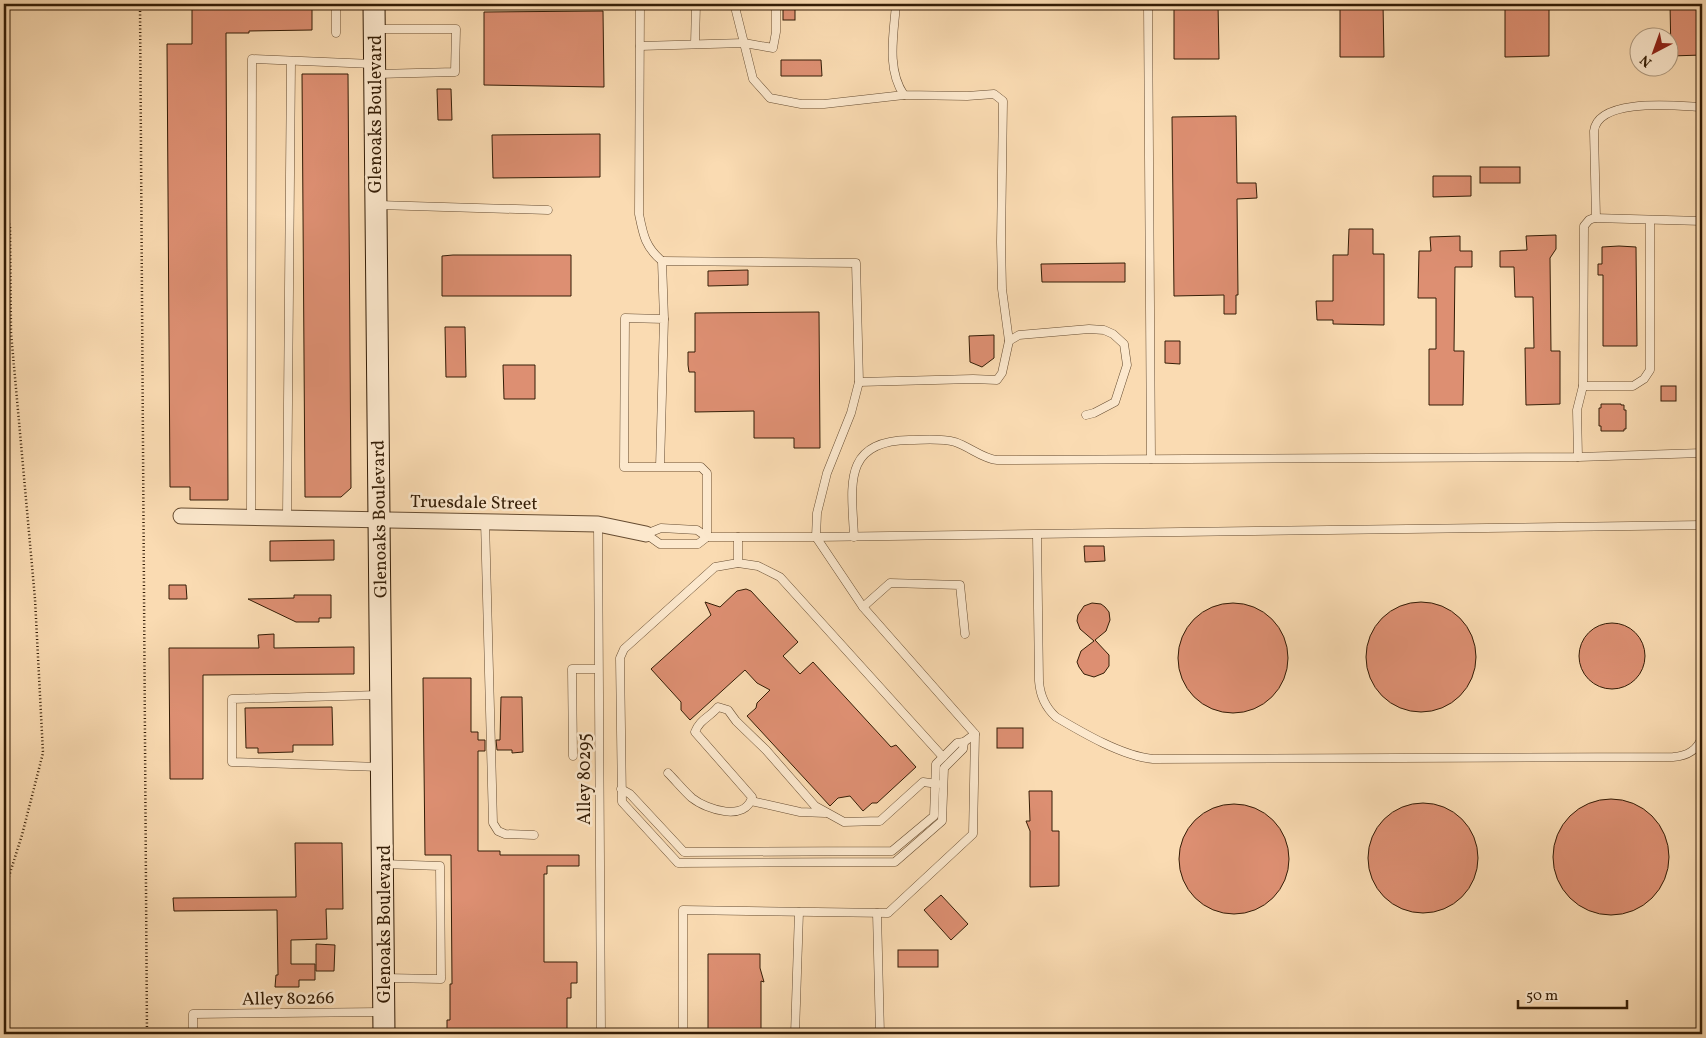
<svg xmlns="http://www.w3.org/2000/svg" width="1706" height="1038" font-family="Vollkorn,serif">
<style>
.building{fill:#dd8f72;stroke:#341d06}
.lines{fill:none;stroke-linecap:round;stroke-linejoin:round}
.lane-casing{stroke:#664c31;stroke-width:9}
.street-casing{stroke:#664c31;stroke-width:17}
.secondary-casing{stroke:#341d06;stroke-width:23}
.path{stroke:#341d06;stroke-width:2.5;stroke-dasharray:1 2.5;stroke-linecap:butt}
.lane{stroke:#fce8cd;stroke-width:8}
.street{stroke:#fce8cd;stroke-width:15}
.secondary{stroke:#fce8cd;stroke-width:21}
.labels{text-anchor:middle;stroke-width:5;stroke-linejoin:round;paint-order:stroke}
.street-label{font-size:18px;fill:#341d06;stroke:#fce8cd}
</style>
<rect width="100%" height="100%" fill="#fadbb2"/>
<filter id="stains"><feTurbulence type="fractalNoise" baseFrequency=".004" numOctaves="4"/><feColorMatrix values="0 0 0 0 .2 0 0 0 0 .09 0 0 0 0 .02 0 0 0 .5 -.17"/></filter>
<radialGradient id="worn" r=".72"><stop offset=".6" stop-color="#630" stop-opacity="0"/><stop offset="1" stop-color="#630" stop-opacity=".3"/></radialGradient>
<g class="building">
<polygon points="192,4 312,4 312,30 249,31 249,33 226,33 228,500 190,500 190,487 170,487 167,44 192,44"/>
<rect x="783" y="4" width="12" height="16"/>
<polygon points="1174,4 1218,4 1219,59 1174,59"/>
<polygon points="1340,4 1383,4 1384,57 1340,57"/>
<polygon points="1505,4 1549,4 1549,56 1505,57"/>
<polygon points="1670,4 1702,4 1702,55 1671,56"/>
<polygon points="603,11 604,87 484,85 484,12"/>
<polygon points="781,60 821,60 822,76 781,76"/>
<polygon points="302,74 348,74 351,488 341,497 305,497"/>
<polygon points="437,89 451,89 452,120 438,120"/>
<polygon points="1236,116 1237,183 1256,183 1257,198 1237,199 1238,295 1236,295 1236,314 1224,314 1224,295 1174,296 1172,117"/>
<polygon points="600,134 600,177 493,178 492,135"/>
<rect x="1480" y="167" width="40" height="16"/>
<polygon points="1433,176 1471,176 1471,196 1433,197"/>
<polygon points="1349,229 1373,229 1373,254 1384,254 1384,325 1333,324 1333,320 1317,320 1316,301 1333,301 1333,255 1348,255"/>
<polygon points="1556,235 1556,249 1550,258 1551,351 1560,351 1560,404 1526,405 1525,348 1534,348 1533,297 1515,297 1514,267 1500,267 1500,251 1527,250 1526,236"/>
<polygon points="1460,236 1460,251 1472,251 1472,267 1455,267 1454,351 1464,351 1463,405 1429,405 1429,349 1436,349 1436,298 1418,298 1419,251 1431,251 1430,237"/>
<polygon points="1619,246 1636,247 1637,346 1603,346 1603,275 1598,275 1598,264 1602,264 1602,247"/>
<polygon points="453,255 571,255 571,296 442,296 442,256"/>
<polygon points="1125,263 1125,282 1042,282 1041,264"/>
<polygon points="748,270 748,285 708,286 708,271"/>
<polygon points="819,312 820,448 794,448 794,438 754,438 754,411 695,412 695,372 689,372 688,365 688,352 695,352 695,313"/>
<polygon points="445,327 465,327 466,377 446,377"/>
<polygon points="994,335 994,358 982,367 970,362 969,336"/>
<polygon points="1165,341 1180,341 1180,364 1165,363"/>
<polygon points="503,365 535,365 535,399 504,399"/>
<rect x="1661" y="386" width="15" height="15"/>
<polygon points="1601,404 1621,404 1621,405 1624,405 1624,410 1626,410 1626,429 1624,429 1624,431 1601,431 1601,426 1599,426 1599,408 1601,408"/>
<polygon points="334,540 334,560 270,561 270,541"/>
<polygon points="1084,546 1104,546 1105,561 1085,562"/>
<polygon points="169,585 186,585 187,599 169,599"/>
<polygon points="746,589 751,591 798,642 783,656 800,674 813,662 891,747 896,745 916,767 877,803 872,803 863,811 850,796 838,798 830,806 747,716 756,708 757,703 770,690 757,683 745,670 690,720 681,710 681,702 651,669 711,615 705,602 720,607 737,591"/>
<polygon points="294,595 331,595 331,618 319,618 319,622 296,622 248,599 294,598"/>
<circle cx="1421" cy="657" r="55"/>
<polygon points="1092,603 1101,604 1105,607 1109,612 1110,620 1106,631 1095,640 1109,655 1109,666 1104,673 1094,677 1084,674 1079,667 1077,662 1081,651 1094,641 1080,629 1077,621 1078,615 1084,606"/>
<circle cx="1233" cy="658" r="55"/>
<circle cx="1612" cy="656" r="33"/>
<polygon points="274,634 274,648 354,647 354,674 203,675 203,779 170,779 169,648 259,648 258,635"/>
<polygon points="423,678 471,678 471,732 478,732 478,740 485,740 485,751 478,751 478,851 500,851 500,855 579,855 579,866 547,866 547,874 544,874 544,962 577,962 577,983 571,983 571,998 567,998 567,1034 447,1033 447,1020 450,1020 450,984 452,984 451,855 425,855"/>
<polygon points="501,697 522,697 523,752 512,753 512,750 497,750 496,740 500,740"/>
<polygon points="332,707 333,745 293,745 293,752 258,753 258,748 246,748 245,708"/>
<rect x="997" y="728" width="26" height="20"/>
<polygon points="1029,791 1052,791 1052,831 1059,831 1059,886 1030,887 1030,831 1026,821 1030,821"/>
<circle cx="1611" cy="857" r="58"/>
<circle cx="1423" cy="858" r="55"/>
<circle cx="1234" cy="859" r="55"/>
<polygon points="295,843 342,843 343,909 326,909 327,939 291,940 291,964 315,964 315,980 299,980 299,987 275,987 276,975 278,975 277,910 174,911 173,898 296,897"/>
<polygon points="941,895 968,924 951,940 924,910"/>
<polygon points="316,944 335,945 334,971 316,971"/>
<rect x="898" y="950" width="40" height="17"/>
<polygon points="708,954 760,954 760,968 764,982 761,981 761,1034 708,1034"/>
</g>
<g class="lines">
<defs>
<g id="lane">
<path d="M640,4L639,214C643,234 645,247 662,261"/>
<polyline points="737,4 736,11 753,79 770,98 801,104 824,104 904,95"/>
<path d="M896,4C894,33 886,69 904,95L967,96L994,94L1003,101L1001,242L1002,289L1009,341"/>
<polyline points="1148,4 1151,459"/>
<polyline points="375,29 456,29 455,72 377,74"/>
<polyline points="336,33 336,4"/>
<polyline points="695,44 696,4"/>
<polyline points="640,46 744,43 773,48 776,32 776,4"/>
<polyline points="378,205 548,210"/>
<path d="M1596,218L1594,131C1598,97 1678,106 1702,107"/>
<polyline points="859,382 973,379 997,380 1002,373 1009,341 1019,335 1089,329 1104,330 1113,334 1124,344 1127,365 1115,402 1094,413 1086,415"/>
<polyline points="1583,386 1633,386 1644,379 1650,370 1650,220"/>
<polyline points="1578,457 1577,410 1583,386 1584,226 1589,220 1594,218 1702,221"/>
<polyline points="660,467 664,319 625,318 624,467 701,467 707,473 707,537"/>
<polyline points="251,517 252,59 373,64"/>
<polyline points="287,517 291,61"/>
<polyline points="485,521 493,823 498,831 505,834 534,835"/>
<polyline points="598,524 601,1034"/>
<polyline points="646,534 661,528 697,530 707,537 816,537 1702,525"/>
<polyline points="646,534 660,544 698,544 707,537"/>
<path d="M1037,535L1039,681C1040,695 1046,708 1056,717C1083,733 1122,756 1153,759L1673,757C1687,756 1697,751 1702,737"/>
<polyline points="738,537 738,563 715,567 624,649 620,658 622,802 678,863 895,862 942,821 944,768 963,749 964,742"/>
<path d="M854,537C852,487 841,441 909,440C924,440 941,438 955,442C970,447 983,459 997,460L1578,457L1702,453"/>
<polyline points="738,563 758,566 780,577 943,757"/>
<polyline points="863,607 890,583 960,585 965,634"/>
<polyline points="379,695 232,699 232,762 380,767"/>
<polyline points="573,756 572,669 598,669"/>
<path d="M668,773C676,781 684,791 692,798C707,810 746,822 752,797L695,732C700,719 709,718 718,707L728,710L736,721L766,750L815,806L844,822L880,821L923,782L938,784"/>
<polyline points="621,789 630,794 684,852 892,851 934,816 936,764 957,743 964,742 975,734 863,607 816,537 817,513 827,473 851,413 859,382 856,263 662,261 664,319"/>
<polyline points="751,801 800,812 825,813"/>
<polyline points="384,864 440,866 441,979 384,978"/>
<polyline points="877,913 880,1034"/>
<polyline points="193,1034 193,1014 383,1012"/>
<polyline points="683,1034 683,910 888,913 973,834 975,734"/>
<polyline points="795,1034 799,912"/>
</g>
<polyline id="street" points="181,516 598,524 646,534"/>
<polyline id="secondary" points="374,4 384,1034"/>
</defs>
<use href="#lane" class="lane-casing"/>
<use href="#street" class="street-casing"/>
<use href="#secondary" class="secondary-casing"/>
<g class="path">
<polyline points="140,4 147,1034"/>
<polyline points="4,207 10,227 11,333 35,599 43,753 22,835 4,892"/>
</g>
<use href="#lane" class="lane"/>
<use href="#street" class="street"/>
<use href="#secondary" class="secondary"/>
</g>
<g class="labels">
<g class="street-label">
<text transform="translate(375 114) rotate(-90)" y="6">Glenoaks Boulevard</text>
<text transform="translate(474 502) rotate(1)" y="6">Truesdale Street</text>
<text transform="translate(379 519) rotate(-91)" y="6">Glenoaks Boulevard</text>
<text transform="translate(584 779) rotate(-90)" y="6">Alley 80295</text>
<text transform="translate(384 924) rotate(-90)" y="6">Glenoaks Boulevard</text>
<text transform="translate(288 998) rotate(-1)" y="6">Alley 80266</text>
</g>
</g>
<rect width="1706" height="1038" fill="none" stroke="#fadbb2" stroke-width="20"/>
<rect x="5" y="5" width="1696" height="1028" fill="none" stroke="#341d06" stroke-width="2.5"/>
<rect x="10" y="10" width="1686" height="1018" fill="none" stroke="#341d06"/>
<g transform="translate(1654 52) rotate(221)"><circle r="24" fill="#fce8cd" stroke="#ac977d"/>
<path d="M0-4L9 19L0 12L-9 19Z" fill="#8f2418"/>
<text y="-8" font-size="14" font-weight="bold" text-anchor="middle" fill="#341d06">N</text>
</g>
<path d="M1518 1000v8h109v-8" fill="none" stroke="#341d06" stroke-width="2.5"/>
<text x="1526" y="1000" font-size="15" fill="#341d06" stroke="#fce8cd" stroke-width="4" paint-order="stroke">50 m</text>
<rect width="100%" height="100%" filter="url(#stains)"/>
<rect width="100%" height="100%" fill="url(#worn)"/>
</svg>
